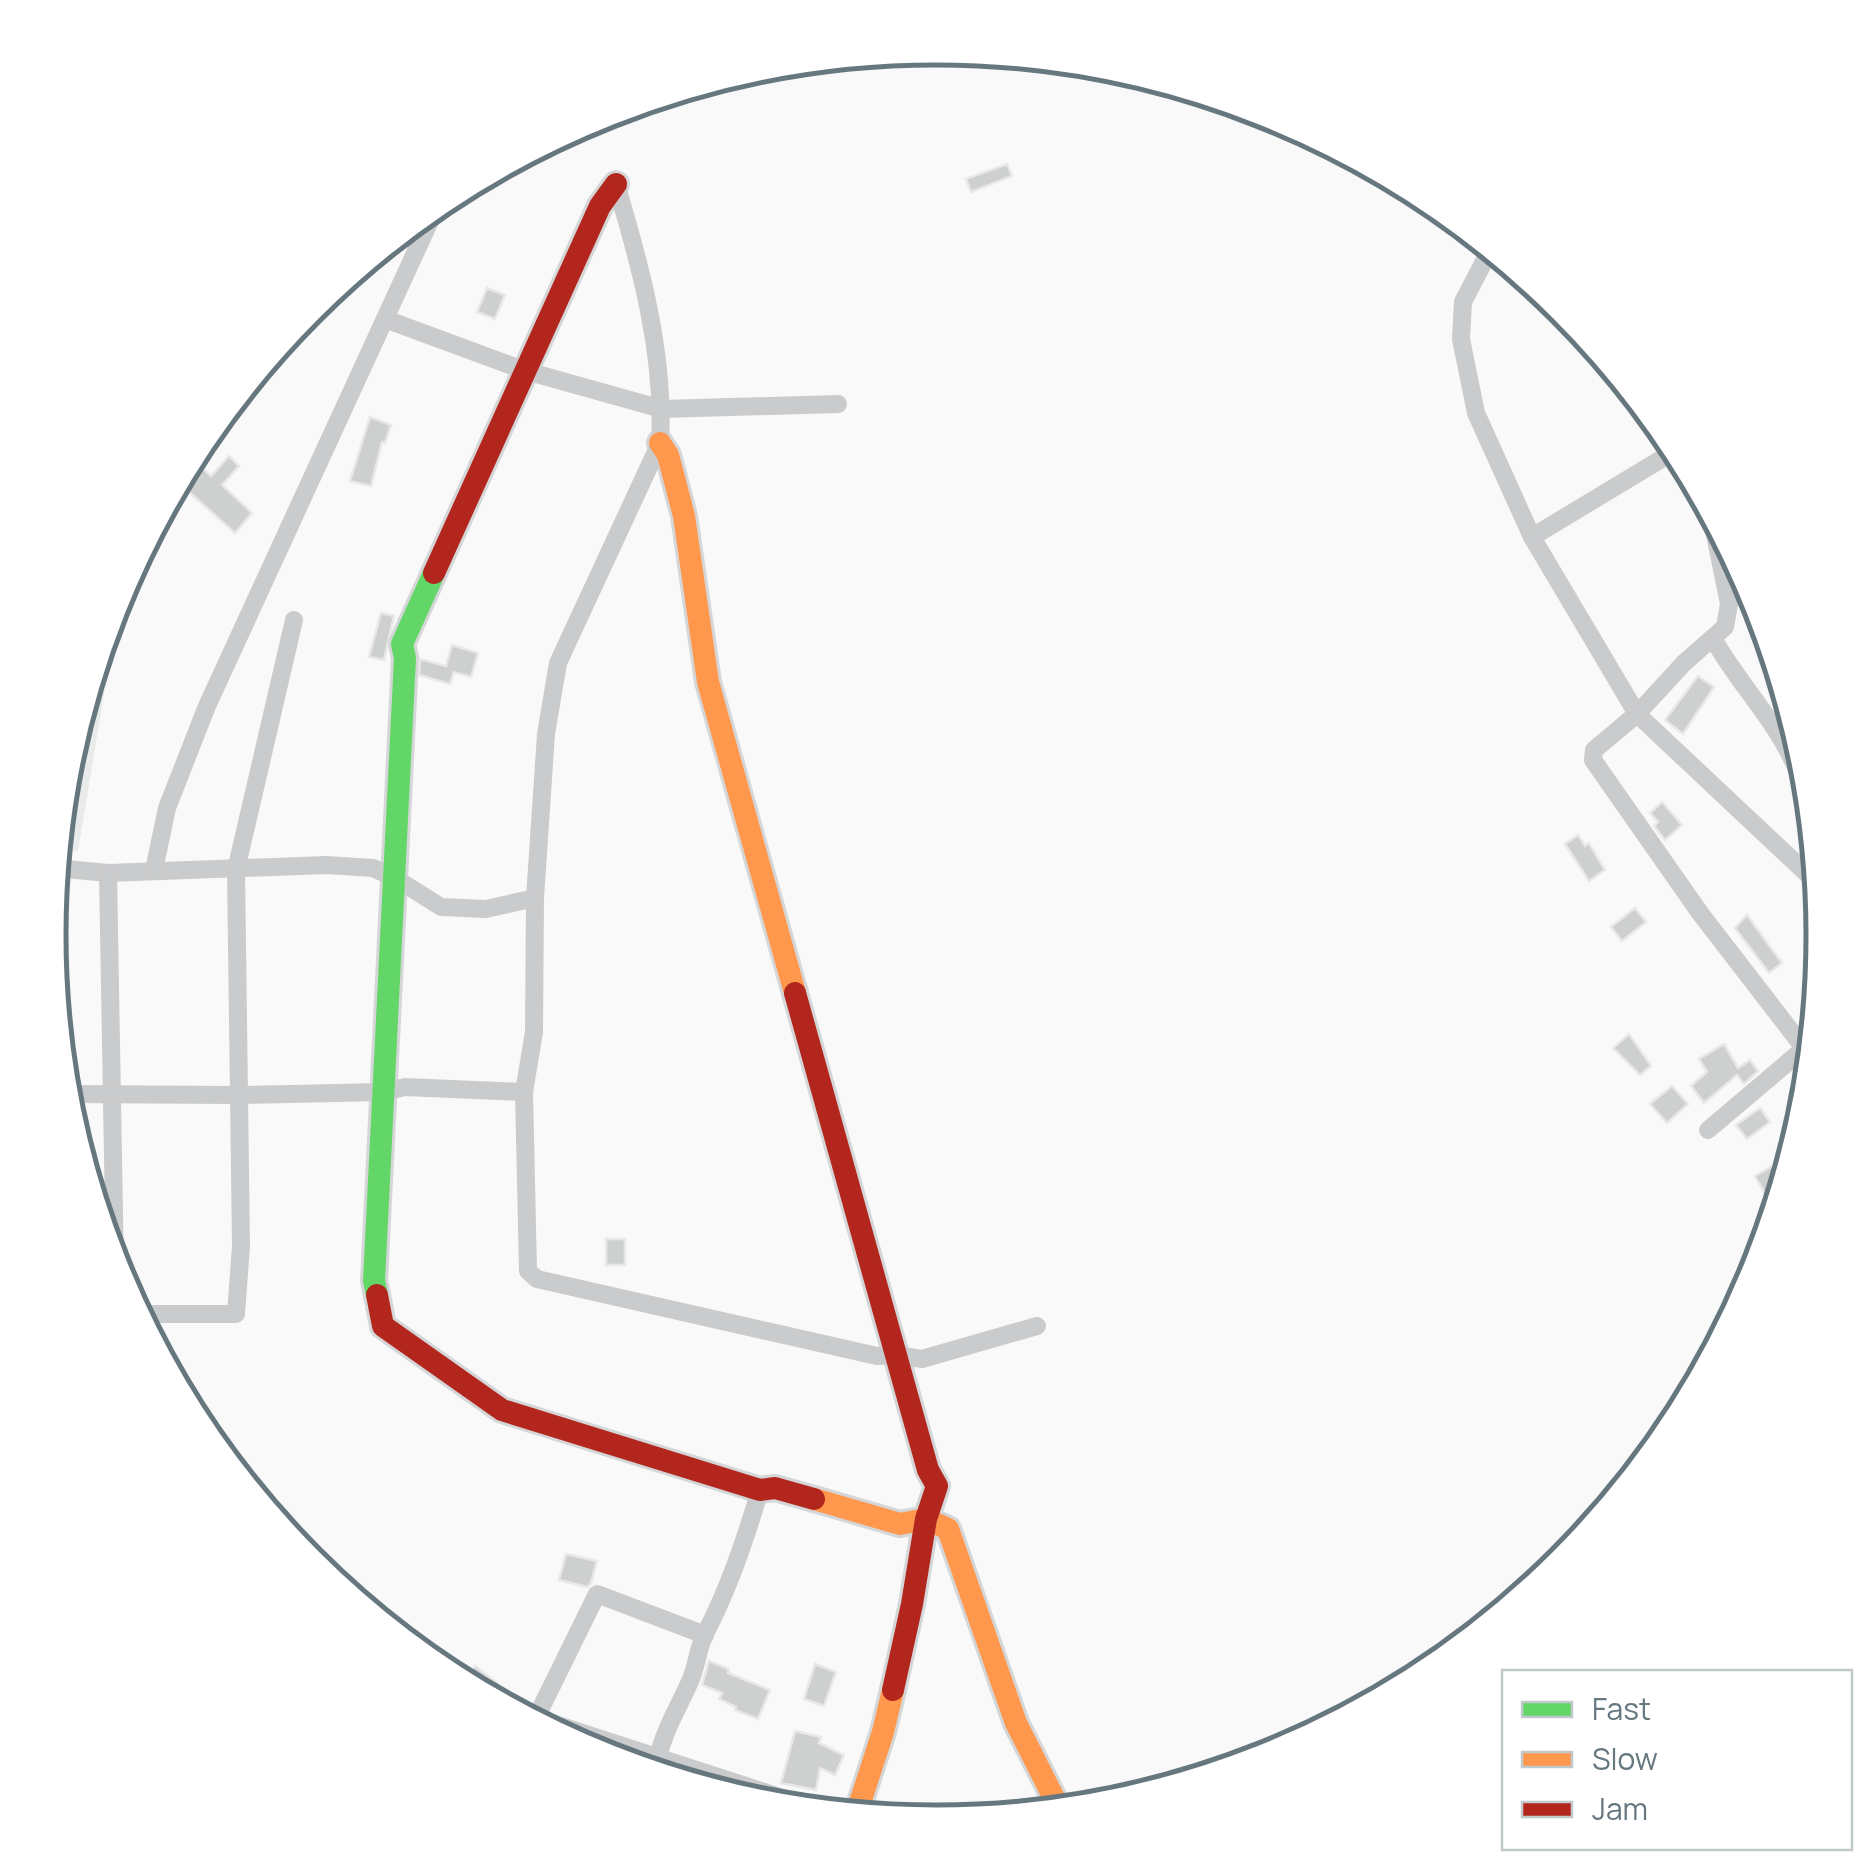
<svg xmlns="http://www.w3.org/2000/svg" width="1872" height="1870" font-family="Manrope,sans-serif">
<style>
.built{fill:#e9eaea}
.building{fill:#ced0d0;stroke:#e8e8e8;stroke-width:2.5}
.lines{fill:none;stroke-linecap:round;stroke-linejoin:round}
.fast-casing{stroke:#d5d6d7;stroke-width:28}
.slow-casing{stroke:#d5d6d7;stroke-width:28}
.jam-casing{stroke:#d5d6d7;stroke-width:28}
.street{stroke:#cacbcc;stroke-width:18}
.fast{stroke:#63d668;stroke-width:22}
.slow{stroke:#ff974d;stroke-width:22}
.jam{stroke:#b3261e;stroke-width:22}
.rim{fill:none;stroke:#667780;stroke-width:5}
</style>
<rect width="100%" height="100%" fill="#f9f9f9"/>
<polygon class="built" points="105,633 113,640 78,851 57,849 66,761"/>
<g class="building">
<polygon points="1007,164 1012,176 971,192 966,179"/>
<polygon points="487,288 505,295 495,319 477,312"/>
<polygon points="370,417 391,425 385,443 382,442 371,486 350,481"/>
<polygon points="229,456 239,466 222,485 252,513 235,533 177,481 190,457 211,476"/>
<polygon points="381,613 394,616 384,660 369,657"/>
<polygon points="452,645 478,653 471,677 454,672 450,684 419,675 420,659 446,666"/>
<polygon points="1698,676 1714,687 1683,734 1665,720"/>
<polygon points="1662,802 1682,825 1665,840 1654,826 1658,822 1650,813"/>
<polygon points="1578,835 1585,846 1589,843 1605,870 1589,881 1565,844"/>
<polygon points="1635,908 1646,922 1622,941 1611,927"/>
<polygon points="1747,915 1782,963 1769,973 1735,928"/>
<polygon points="1629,1034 1651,1066 1640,1075 1613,1048"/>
<polygon points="1724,1044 1738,1068 1750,1060 1758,1071 1744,1084 1737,1075 1704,1103 1691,1086 1707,1072 1699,1059"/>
<polygon points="1672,1086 1688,1104 1667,1123 1650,1104"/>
<polygon points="1760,1108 1770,1122 1747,1139 1736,1125"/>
<polygon points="1776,1164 1785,1180 1781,1191 1768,1199 1755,1176"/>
<rect x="606" y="1239" width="19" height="26"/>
<polygon points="566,1554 597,1561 591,1583 587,1587 559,1580"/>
<polygon points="709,1661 729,1669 728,1673 770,1690 758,1719 735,1710 736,1707 719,1699 722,1693 702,1685"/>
<polygon points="815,1664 836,1672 824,1706 804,1699"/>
<polygon points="475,1666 497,1683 487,1696 463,1683"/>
<polygon points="795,1731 821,1737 819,1743 844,1755 835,1775 820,1768 816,1790 781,1783"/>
</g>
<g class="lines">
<defs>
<polyline id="fast" points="377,1295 374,1281 405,658 402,644 434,573"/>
<g id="slow">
<polyline points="660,443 668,455 684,516 708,682 795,993"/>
<polyline points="814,1499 900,1524 926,1519 948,1529 1016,1723 1060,1810"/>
<polyline points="856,1815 883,1732 893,1690"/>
</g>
<g id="jam">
<polyline points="434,573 600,206 616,184"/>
<polyline points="795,993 928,1470 937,1486 926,1519 912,1604 893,1690"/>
<polyline points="377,1295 383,1326 502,1410 760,1490 775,1488 814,1499"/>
</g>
</defs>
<use href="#fast" class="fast-casing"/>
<use href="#slow" class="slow-casing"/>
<use href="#jam" class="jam-casing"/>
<g class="street">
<path d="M616,184C641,267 665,356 660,443L558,663L546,734L535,898L534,1032L524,1092L528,1271L537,1279L877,1356L897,1355L922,1359L1037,1326"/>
<polyline points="1491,248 1463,302 1461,339 1476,413 1532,537 1637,714 1818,884"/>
<polyline points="385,319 526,371 662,409 838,404"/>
<polyline points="1710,510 1729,604 1725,627 1684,663 1637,714 1594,750 1593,760 1700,913 1811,1057"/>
<polyline points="1532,537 1678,449"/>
<path d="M1714,640C1738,683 1778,723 1796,768C1803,785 1807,804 1812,822"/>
<polyline points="55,868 108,873 326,865 373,868 395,878 441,907 486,909 535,898"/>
<polyline points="154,870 167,808 207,706 440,199"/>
<polyline points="108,873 115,1270"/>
<polyline points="64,1094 238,1095 383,1092 405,1087 524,1092"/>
<polyline points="1708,1130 1813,1041"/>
<polyline points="137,1314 236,1314 241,1246 236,870 294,620"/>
<polyline points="515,1711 826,1812"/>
<polyline points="536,1718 597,1594 705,1635"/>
<path d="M658,1757C665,1728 680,1705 691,1679C697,1664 698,1648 705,1634C729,1588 745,1540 760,1490"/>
</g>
<use href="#fast" class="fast"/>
<use href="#slow" class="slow"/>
<use href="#jam" class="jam"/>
</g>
<path d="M0 0H1872V1870H0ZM66 935a870 870 0 1 1 1740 0a870 870 0 1 1-1740 0Z" fill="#fff" fill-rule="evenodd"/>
<path class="rim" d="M66 935a870 870 0 1 1 1740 0a870 870 0 1 1-1740 0Z"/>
<rect x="1502" y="1670" width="350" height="180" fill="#ffffff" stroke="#c2c9cc" stroke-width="2.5"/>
<rect x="1522" y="1702" width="50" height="15" fill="#63d668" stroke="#c2c9cc" stroke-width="2.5"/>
<text x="1592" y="1720" font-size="30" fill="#667780">Fast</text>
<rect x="1522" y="1752" width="50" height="15" fill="#ff974d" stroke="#c2c9cc" stroke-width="2.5"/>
<text x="1592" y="1770" font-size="30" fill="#667780">Slow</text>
<rect x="1522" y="1802" width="50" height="15" fill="#b3261e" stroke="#c2c9cc" stroke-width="2.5"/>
<text x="1592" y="1820" font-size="30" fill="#667780">Jam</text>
</svg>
